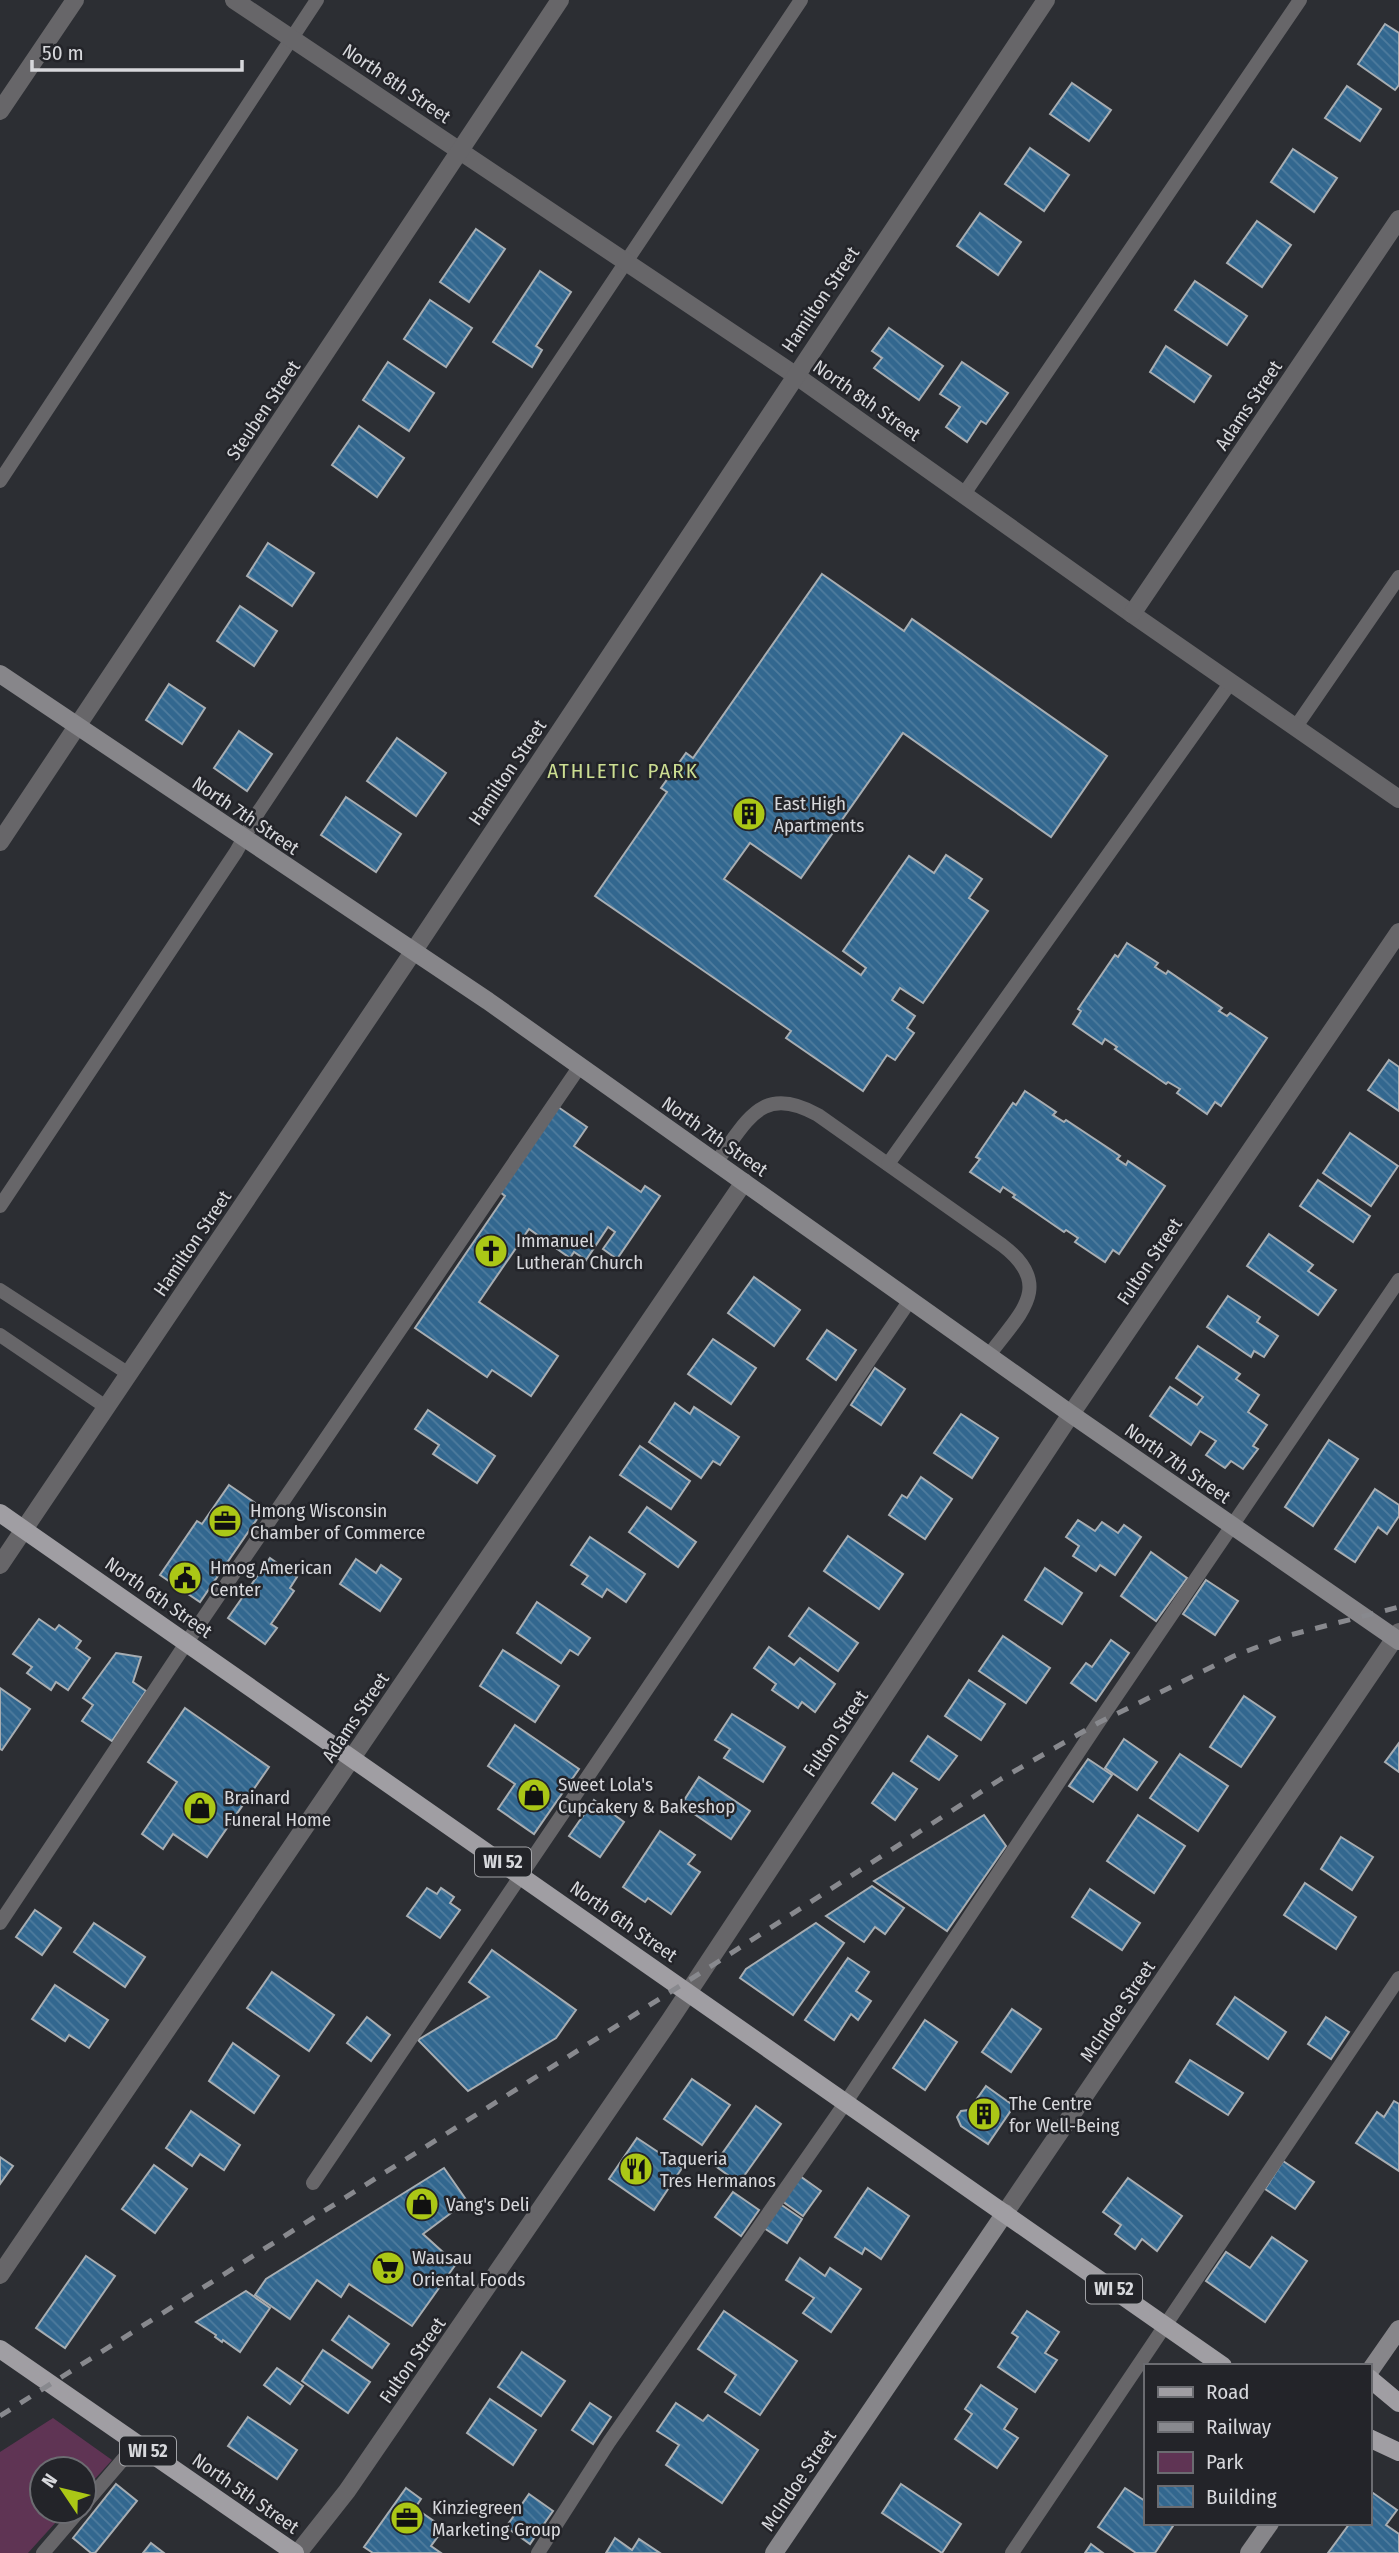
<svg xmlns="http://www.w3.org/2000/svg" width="1399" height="2553" font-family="'Fira Sans Condensed',sans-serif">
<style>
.green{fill:#5f3454}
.building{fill:url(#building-back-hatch);stroke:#a7adb2;stroke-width:2}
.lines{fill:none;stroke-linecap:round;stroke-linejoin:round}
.lane{stroke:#676669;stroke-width:14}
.street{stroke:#676669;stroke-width:18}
.secondary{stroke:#87868a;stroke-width:18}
.primary{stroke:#a09ea3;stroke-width:18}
.rail{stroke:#88898e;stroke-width:5;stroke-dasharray:12 12;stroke-linecap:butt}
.labels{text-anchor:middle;stroke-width:5;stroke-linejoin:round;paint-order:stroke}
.shield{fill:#232429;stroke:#a1a2a6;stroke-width:2}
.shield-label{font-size:18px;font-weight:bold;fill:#d7d8dc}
.street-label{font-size:19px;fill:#d7d8dc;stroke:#232429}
.poi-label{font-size:19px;fill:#d7d8dc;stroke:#232429;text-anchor:start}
.neighbourhood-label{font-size:21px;letter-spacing:2px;fill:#ccde92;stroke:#232429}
</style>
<defs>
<pattern id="building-back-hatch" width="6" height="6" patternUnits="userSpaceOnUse" patternTransform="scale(1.75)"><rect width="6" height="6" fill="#32678f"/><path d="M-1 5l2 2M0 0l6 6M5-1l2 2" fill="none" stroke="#4f7c9e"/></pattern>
</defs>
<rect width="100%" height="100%" fill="#2c2e33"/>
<polygon class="green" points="53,2418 112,2460 84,2491 84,2469 42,2469 42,2511 66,2511 28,2553 0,2553 0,2452"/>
<g class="building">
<polygon points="1385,24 1399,33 1399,85 1395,90 1358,64"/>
<polygon points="1072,83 1111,110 1089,141 1050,114"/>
<polygon points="1347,86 1381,109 1360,141 1325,118"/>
<polygon points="1030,148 1069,175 1044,211 1005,184"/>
<polygon points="1293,149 1337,178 1314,212 1271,182"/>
<polygon points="980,213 1021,242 998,275 957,246"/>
<polygon points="1257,221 1291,245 1262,287 1227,263"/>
<polygon points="476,229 505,249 469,302 440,282"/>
<polygon points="540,271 571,292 536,346 542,350 532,367 493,342"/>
<polygon points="1195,281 1247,316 1227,345 1175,310"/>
<polygon points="430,300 472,328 446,367 404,339"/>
<polygon points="889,328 943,366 919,400 874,368 882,358 872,351"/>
<polygon points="1166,346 1211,376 1194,402 1150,372"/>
<polygon points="388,362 434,393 409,431 363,400"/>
<polygon points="962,362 1008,393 986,424 981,421 967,442 946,427 960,407 940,394"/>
<polygon points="359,426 404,458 377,497 332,465"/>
<polygon points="268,543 314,573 292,606 247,576"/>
<polygon points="822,574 904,631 912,619 1107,756 1051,837 903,733 801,878 750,843 724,879 861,975 866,968 843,951 909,856 934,873 946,855 982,879 969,898 988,911 923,1003 900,988 892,1000 915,1016 907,1028 914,1033 895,1060 887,1055 863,1091 786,1038 791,1031 595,896 667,792 661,788 686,753 693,758"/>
<polygon points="240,606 277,631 254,666 217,641"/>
<polygon points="169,684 205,708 182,744 146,720"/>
<polygon points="239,731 272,754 247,791 214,768"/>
<polygon points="397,738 446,773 416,816 367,781"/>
<polygon points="346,797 401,834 376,872 321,835"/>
<polygon points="1127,943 1158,963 1155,967 1166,974 1168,971 1222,1008 1219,1011 1227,1016 1230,1013 1267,1038 1221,1106 1215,1102 1207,1114 1177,1093 1180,1089 1168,1082 1166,1084 1115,1049 1117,1047 1105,1039 1102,1044 1073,1024 1081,1011 1078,1009 1115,955 1118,957"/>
<polygon points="1389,1060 1399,1067 1399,1111 1368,1090"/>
<polygon points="1025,1091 1056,1112 1053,1115 1064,1122 1066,1120 1120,1156 1117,1159 1126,1165 1128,1161 1165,1186 1119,1254 1113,1250 1105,1262 1075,1242 1078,1238 1066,1230 1064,1232 1013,1197 1015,1195 1003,1187 1000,1192 970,1172 980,1159 976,1157 1013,1103 1016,1105"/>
<polygon points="558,1107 587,1127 574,1146 641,1192 645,1186 660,1196 617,1259 603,1249 615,1232 608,1227 586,1260 574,1252 570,1258 529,1229 479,1302 558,1356 531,1396 492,1370 487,1377 415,1328 505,1196 500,1192"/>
<polygon points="1350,1133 1398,1166 1371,1206 1323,1173"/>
<polygon points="1318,1180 1370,1216 1353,1242 1300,1206"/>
<polygon points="1269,1234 1313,1265 1308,1271 1336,1290 1318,1315 1247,1266"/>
<polygon points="754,1277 800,1310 774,1346 728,1313"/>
<polygon points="1228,1296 1260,1317 1257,1322 1278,1336 1264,1357 1254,1351 1251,1357 1207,1327"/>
<polygon points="827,1330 856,1350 836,1380 807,1359"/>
<polygon points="713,1339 756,1368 731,1404 688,1374"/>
<polygon points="1198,1346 1240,1374 1236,1379 1259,1395 1248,1412 1267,1425 1253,1446 1258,1449 1243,1469 1231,1461 1225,1468 1206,1455 1216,1441 1200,1431 1191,1445 1150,1416 1170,1387 1197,1405 1203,1397 1176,1378"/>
<polygon points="875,1368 905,1389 881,1425 851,1405"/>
<polygon points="675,1403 690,1414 694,1407 739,1437 720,1465 713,1461 701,1478 649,1442"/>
<polygon points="428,1410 495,1456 477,1483 433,1454 439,1445 415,1429"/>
<polygon points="961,1414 998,1438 972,1478 934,1453"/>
<polygon points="1329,1440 1358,1459 1313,1526 1285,1507"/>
<polygon points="640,1446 690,1481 671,1509 620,1475"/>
<polygon points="921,1477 952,1499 925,1539 889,1515 902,1495 907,1498"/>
<polygon points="229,1485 264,1509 200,1602 160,1575 197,1521 202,1524"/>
<polygon points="1375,1489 1399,1505 1399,1516 1387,1534 1378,1527 1355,1562 1335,1549"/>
<polygon points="647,1507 696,1542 678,1567 629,1532"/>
<polygon points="1078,1520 1095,1531 1102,1522 1118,1533 1124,1525 1141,1537 1115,1575 1100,1565 1096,1571 1073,1556 1079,1546 1066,1537"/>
<polygon points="848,1536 903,1574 879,1609 824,1571"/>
<polygon points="590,1537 645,1574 626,1602 607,1589 602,1597 582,1584 588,1576 571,1565"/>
<polygon points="1151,1552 1187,1578 1156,1621 1121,1596"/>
<polygon points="270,1558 297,1577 290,1588 294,1591 271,1624 277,1628 265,1644 228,1618"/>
<polygon points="356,1559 376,1573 381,1565 401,1579 380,1611 340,1584"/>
<polygon points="1045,1568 1082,1593 1062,1624 1025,1600"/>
<polygon points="1206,1580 1238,1601 1215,1635 1183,1614"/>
<polygon points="537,1602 590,1638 578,1655 570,1650 561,1663 517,1633"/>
<polygon points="809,1608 858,1643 838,1671 789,1636"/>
<polygon points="39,1619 55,1630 59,1625 81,1641 76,1648 90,1658 68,1690 56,1682 51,1690 27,1673 32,1667 13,1654"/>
<polygon points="1003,1636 1050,1668 1026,1703 979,1671"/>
<polygon points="1111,1640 1129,1653 1096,1701 1071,1683 1086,1663 1092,1667"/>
<polygon points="769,1647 794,1665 800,1658 835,1684 815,1712 802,1702 798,1708 772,1690 776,1684 754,1668"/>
<polygon points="503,1650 559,1686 535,1722 480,1686"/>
<polygon points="116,1653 141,1657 133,1682 146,1691 112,1741 82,1721 93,1705 83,1698"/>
<polygon points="969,1680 1005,1704 981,1740 945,1716"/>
<polygon points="0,1688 30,1709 2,1750 0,1749"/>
<polygon points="1244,1696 1275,1717 1241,1767 1210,1747"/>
<polygon points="185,1708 269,1767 207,1857 173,1834 163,1849 142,1834 177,1782 148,1762"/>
<polygon points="732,1714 785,1747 763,1782 724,1758 730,1749 715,1740"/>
<polygon points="515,1725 579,1769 534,1834 498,1809 515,1784 488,1766"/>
<polygon points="928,1736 957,1756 939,1780 911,1761"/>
<polygon points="1124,1739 1157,1762 1137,1790 1105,1768"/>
<polygon points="1399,1743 1399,1772 1385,1762"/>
<polygon points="1180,1754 1228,1786 1198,1831 1150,1798"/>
<polygon points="1088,1759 1112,1775 1093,1802 1069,1786"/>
<polygon points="893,1773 917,1789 895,1820 872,1803"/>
<polygon points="699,1777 750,1811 731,1839 681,1805"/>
<polygon points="594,1800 624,1822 600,1857 569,1836"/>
<polygon points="984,1815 1006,1846 947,1931 874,1881"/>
<polygon points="1138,1815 1185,1846 1154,1893 1107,1861"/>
<polygon points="660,1831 695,1855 688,1864 700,1872 671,1914 648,1898 645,1902 623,1887"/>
<polygon points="1341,1837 1373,1857 1352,1890 1321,1869"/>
<polygon points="1305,1883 1356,1917 1336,1949 1284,1915"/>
<polygon points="872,1886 904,1908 885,1934 875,1927 864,1942 826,1916"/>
<polygon points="427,1888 437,1894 441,1888 454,1897 450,1903 460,1910 440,1938 407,1916"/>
<polygon points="1090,1889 1140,1923 1122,1950 1072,1917"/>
<polygon points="35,1910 61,1928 42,1955 16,1937"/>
<polygon points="94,1923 145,1957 125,1987 74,1952"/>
<polygon points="816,1923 844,1943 793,2015 740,1978 746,1969"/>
<polygon points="492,1950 576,2010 556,2038 468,2091 418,2040 489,1997 469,1982"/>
<polygon points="848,1958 869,1972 856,1991 871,2001 858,2020 851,2014 834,2040 805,2020"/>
<polygon points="272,1972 334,2015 309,2051 247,2008"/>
<polygon points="55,1985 108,2020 89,2048 69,2035 65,2041 32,2019"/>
<polygon points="1235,1997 1286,2032 1268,2059 1217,2024"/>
<polygon points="1012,2009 1041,2029 1011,2072 982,2052"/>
<polygon points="367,2017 390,2035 371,2061 347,2043"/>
<polygon points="1326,2017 1349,2032 1331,2059 1308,2044"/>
<polygon points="925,2020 957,2042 925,2090 893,2068"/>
<polygon points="233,2043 279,2076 254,2113 209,2081"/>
<polygon points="1190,2060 1243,2093 1228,2115 1176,2082"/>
<polygon points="692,2079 730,2105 702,2145 664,2119"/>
<polygon points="986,2086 1014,2106 988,2144 961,2126 957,2117 961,2111 969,2110"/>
<polygon points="1394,2101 1399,2104 1399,2171 1356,2143 1377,2112 1384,2117"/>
<polygon points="756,2106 781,2124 739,2183 714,2165"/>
<polygon points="191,2111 240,2145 224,2170 200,2154 192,2166 166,2148"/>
<polygon points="637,2138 682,2168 654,2210 609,2179"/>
<polygon points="0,2157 13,2166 0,2184"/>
<polygon points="1283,2161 1314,2182 1295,2209 1265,2189"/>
<polygon points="154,2165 187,2189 155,2233 122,2209"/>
<polygon points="444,2168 467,2201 423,2234 456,2264 412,2326 349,2284 341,2297 317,2280 290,2319 255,2295 266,2279"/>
<polygon points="800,2176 821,2191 803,2216 782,2201"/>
<polygon points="1128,2178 1182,2216 1157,2251 1142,2239 1135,2249 1115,2234 1121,2225 1103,2212"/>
<polygon points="868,2188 909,2216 881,2259 865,2248 862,2254 835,2237"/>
<polygon points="733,2192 759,2210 741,2236 715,2217"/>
<polygon points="780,2204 802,2219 787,2243 764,2228"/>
<polygon points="1272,2237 1307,2261 1265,2322 1206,2281 1226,2252 1250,2268"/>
<polygon points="86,2256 115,2276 65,2348 36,2328"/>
<polygon points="800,2258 825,2276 830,2268 861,2289 831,2332 803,2313 814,2298 786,2280"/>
<polygon points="246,2291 270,2308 240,2352 223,2340 222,2342 215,2337 216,2335 196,2322"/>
<polygon points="724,2311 797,2361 760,2415 725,2392 736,2375 698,2349"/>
<polygon points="1027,2311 1059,2332 1045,2353 1057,2360 1035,2392 998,2367 1018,2337 1012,2333"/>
<polygon points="349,2316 389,2344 372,2368 332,2340"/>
<polygon points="323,2350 370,2382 348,2413 302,2381"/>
<polygon points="522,2352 565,2381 541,2416 498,2387"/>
<polygon points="277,2368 303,2386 290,2404 264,2385"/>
<polygon points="981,2385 1017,2409 1004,2429 1018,2438 997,2468 955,2439 972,2414 965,2409"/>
<polygon points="490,2399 536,2430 513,2465 467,2433"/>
<polygon points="590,2403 611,2417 593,2444 572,2430"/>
<polygon points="676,2403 703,2421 708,2415 758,2450 722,2503 666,2465 679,2445 657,2431"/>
<polygon points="248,2417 297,2450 277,2479 228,2446"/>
<polygon points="116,2484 137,2501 95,2553 91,2553 73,2538"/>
<polygon points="901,2484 961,2524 942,2553 882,2513"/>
<polygon points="406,2488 421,2499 415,2508 444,2528 431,2546 441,2553 373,2553 364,2547"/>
<polygon points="1125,2488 1145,2501 1145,2523 1175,2523 1155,2553 1136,2553 1098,2527"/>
<polygon points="1373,2493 1397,2510 1386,2525 1399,2534 1399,2553 1328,2553 1350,2523 1369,2523 1369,2498"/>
<polygon points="529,2494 553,2511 530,2544 506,2527"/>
<polygon points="615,2538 632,2550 639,2539 660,2553 606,2553"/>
<polygon points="151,2543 164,2553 143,2553"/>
<polygon points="1091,2544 1103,2553 1085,2553"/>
</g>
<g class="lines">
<g class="lane">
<polyline points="0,481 317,0"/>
<polyline points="964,494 1300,0"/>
<polyline points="1295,728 1399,577"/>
<path d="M716,1162C748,1121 761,1083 818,1115L1002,1245C1056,1286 1019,1314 989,1355"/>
<polyline points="888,1164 1231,682"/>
<polyline points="0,1206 236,852 259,811 801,0"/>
<polyline points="0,1290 129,1374"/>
<polyline points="0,1335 106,1407"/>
<polyline points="0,1923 187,1642 580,1066"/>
<polyline points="313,2183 910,1300"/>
<polyline points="84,2505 137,2443"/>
<polyline points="43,2553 79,2511"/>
<polyline points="538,2553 609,2442 846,2102 1098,1723 1399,1280"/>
<polyline points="1012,2553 1399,1978"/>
</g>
<g class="street">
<polyline points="234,0 795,375 1132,614 1399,799"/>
<polyline points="0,111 75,0"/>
<polyline points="1132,614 1399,219"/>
<polyline points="0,842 560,0"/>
<polyline points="0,1565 413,952 1046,0"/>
<polyline points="1005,2213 1399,1632"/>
<polyline points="0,2275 744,1182"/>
<polyline points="298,2553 347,2491 670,2020 1071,1414 1399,932"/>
</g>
<g class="secondary">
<polyline points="0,674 488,1001 1071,1414 1399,1641"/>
<polyline points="1369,2372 1399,2329"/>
<polyline points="774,2553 1005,2213"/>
<polyline points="1249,2553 1270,2523"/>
</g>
<g class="primary">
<polyline points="0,1513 1223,2366"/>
<polyline points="0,2349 295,2553"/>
<polyline points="1369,2378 1399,2403"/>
<polyline points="1369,2438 1399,2452"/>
</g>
<polyline class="rail" points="0,2416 713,1965 1001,1779 1098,1723 1234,1656 1286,1636 1399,1607"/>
</g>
<defs>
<symbol id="building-disc" viewBox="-11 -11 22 22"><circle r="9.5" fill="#abc716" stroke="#232429"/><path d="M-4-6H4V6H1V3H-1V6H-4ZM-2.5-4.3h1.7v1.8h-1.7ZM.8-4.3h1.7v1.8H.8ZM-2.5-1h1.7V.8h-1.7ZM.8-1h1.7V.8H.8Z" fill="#111"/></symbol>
<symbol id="church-disc" viewBox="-11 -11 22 22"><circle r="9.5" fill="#abc716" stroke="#232429"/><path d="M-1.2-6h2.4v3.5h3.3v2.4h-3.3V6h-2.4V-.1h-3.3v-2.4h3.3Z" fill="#111"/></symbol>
<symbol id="office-disc" viewBox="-11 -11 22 22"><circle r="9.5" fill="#abc716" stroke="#232429"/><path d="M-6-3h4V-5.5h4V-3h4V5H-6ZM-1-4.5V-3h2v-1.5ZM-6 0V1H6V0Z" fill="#111"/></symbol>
<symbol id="civic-disc" viewBox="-11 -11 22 22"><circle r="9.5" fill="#abc716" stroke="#232429"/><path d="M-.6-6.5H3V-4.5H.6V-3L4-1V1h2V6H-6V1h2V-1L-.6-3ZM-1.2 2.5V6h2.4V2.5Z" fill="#111"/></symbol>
<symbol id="shop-disc" viewBox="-11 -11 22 22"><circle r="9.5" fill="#abc716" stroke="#232429"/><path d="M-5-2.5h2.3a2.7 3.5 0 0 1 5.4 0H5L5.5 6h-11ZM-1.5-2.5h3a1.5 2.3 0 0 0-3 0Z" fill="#111"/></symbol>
<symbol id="restaurant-disc" viewBox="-11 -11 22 22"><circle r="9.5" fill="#abc716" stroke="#232429"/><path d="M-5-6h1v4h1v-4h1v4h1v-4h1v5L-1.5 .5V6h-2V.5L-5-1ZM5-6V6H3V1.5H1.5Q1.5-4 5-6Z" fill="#111"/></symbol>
<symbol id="supermarket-disc" viewBox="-11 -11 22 22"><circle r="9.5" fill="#abc716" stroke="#232429"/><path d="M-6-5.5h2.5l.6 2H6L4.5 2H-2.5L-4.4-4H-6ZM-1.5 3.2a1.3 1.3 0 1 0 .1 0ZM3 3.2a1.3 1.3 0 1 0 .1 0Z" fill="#111"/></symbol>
</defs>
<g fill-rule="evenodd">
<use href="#building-disc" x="730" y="795" width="38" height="38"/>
<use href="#church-disc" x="472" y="1232" width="38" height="38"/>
<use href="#office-disc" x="206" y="1502" width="38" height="38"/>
<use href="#civic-disc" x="166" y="1559" width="38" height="38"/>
<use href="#shop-disc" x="515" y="1776" width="38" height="38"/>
<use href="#shop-disc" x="181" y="1789" width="38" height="38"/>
<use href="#building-disc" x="965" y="2095" width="38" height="38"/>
<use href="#restaurant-disc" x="617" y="2150" width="38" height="38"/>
<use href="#shop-disc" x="403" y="2185" width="38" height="38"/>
<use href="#supermarket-disc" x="369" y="2249" width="38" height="38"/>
<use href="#office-disc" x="388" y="2499" width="38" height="38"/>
</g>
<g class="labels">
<g class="shield">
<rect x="475" y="1847.5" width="56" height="29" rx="5"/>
<rect x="1086" y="2274.5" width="56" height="29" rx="5"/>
<rect x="120" y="2436.5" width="56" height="29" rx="5"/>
</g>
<g class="shield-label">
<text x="503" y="1868">WI 52</text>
<text x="1114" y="2295">WI 52</text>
<text x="148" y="2457">WI 52</text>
</g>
<g class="street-label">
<text transform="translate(397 83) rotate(34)" y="7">North 8th Street</text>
<text transform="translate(820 299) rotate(-56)" y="7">Hamilton Street</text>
<text transform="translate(867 400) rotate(35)" y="7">North 8th Street</text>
<text transform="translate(1248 405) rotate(-56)" y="7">Adams Street</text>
<text transform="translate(263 410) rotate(-56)" y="7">Steuben Street</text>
<text transform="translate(507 772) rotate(-56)" y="7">Hamilton Street</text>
<text transform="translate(246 815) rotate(34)" y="7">North 7th Street</text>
<text transform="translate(715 1136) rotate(35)" y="7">North 7th Street</text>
<text transform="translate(192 1243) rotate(-56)" y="7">Hamilton Street</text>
<text transform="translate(1149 1261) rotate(-56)" y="7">Fulton Street</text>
<text transform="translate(1178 1463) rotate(35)" y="7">North 7th Street</text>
<text transform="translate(159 1597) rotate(35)" y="7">North 6th Street</text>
<text transform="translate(355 1717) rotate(-56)" y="7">Adams Street</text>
<text transform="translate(835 1733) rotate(-56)" y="7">Fulton Street</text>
<text transform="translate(624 1921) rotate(35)" y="7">North 6th Street</text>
<text transform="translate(1117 2011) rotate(-56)" y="7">McIndoe Street</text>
<text transform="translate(412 2360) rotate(-55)" y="7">Fulton Street</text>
<text transform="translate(798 2480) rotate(-56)" y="7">McIndoe Street</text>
<text transform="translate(246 2493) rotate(35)" y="7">North 5th Street</text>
</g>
<g class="poi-label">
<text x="774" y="810">East High<tspan x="774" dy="22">Apartments</tspan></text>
<text x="516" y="1247">Immanuel<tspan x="516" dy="22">Lutheran Church</tspan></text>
<text x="250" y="1517">Hmong Wisconsin<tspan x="250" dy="22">Chamber of Commerce</tspan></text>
<text x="210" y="1574">Hmog American<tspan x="210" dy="22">Center</tspan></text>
<text x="558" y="1791">Sweet Lola's<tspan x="558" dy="22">Cupcakery &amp; Bakeshop</tspan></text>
<text x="224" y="1804">Brainard<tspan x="224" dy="22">Funeral Home</tspan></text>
<text x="1009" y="2110">The Centre<tspan x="1009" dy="22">for Well-Being</tspan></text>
<text x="660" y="2165">Taqueria<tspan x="660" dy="22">Tres Hermanos</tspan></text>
<text x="446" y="2211">Vang's Deli</text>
<text x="412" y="2264">Wausau<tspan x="412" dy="22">Oriental Foods</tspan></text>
<text x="432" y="2514">Kinziegreen<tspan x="432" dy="22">Marketing Group</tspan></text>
</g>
<g class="neighbourhood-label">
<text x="623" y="778">ATHLETIC PARK</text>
</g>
</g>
<rect x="1144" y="2364" width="228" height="161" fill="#232429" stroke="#6b6c71" stroke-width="2"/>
<rect x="1158" y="2387" width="35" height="10" fill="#a09ea3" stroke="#6b6c71" stroke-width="2"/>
<text x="1206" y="2399" font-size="21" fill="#d7d8dc">Road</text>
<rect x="1158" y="2422" width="35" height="10" fill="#88898e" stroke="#6b6c71" stroke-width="2"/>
<text x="1206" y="2434" font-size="21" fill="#d7d8dc">Railway</text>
<rect x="1158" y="2452" width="35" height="21" fill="#5f3454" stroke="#6b6c71" stroke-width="2"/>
<text x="1206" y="2469" font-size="21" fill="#d7d8dc">Park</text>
<rect x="1158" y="2486" width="35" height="21" fill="url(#building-back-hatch)" stroke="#6b6c71" stroke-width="2"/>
<text x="1206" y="2504" font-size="21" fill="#d7d8dc">Building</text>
<g transform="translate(63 2490) rotate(305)"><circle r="33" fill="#232429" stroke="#6b6c71" stroke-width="2"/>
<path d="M0-5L12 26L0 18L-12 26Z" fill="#abc716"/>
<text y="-10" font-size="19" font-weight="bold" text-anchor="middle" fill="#d7d8dc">N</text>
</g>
<path d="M32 60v10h210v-10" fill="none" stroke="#d7d8dc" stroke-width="3.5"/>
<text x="42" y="60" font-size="21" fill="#d7d8dc" stroke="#232429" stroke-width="5" paint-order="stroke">50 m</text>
</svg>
